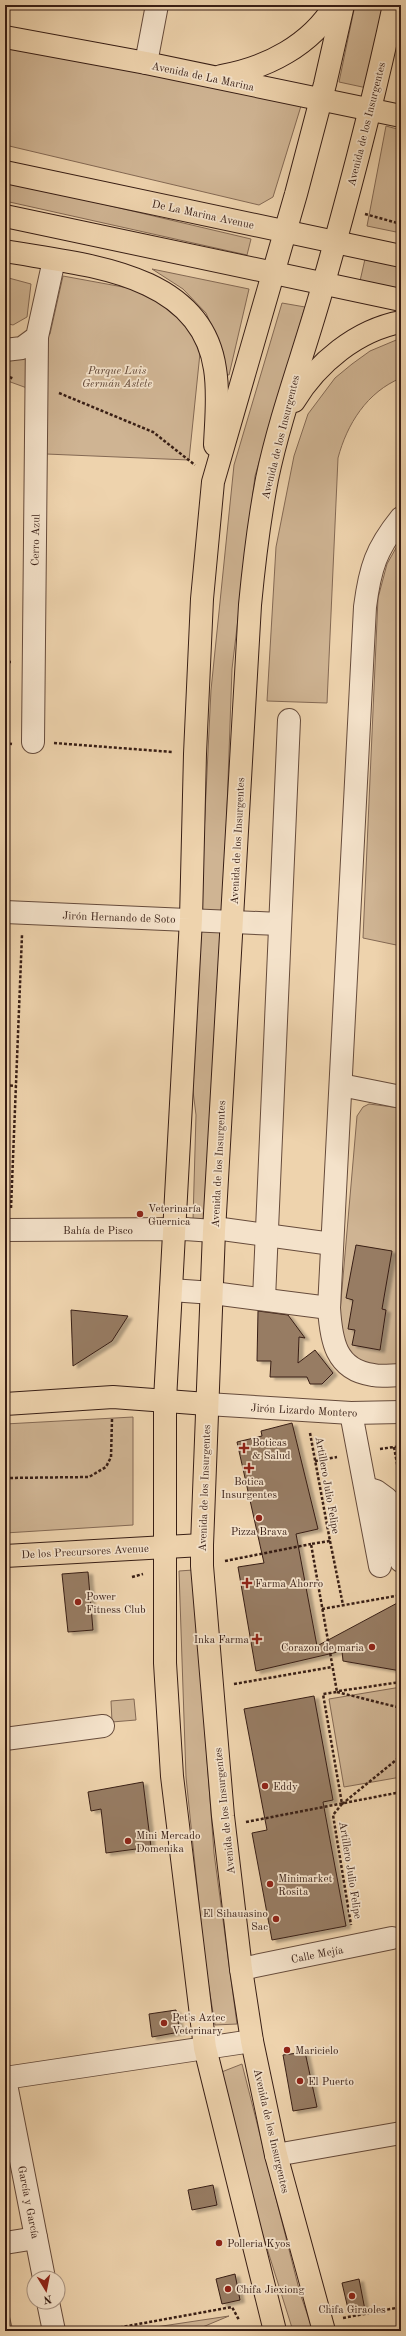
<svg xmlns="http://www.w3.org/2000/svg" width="406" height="2336" font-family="'Old Standard TT',serif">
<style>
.green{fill:#cfb493;stroke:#846954}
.building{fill:#977c64;stroke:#381e15;filter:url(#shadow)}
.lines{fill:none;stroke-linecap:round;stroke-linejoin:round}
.minor-casing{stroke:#664b3b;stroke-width:24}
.major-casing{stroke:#381e15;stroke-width:24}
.path{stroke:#381e15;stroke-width:2.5;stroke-dasharray:3 2;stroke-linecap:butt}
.minor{stroke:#f4e2ca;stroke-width:22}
.major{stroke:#eed3ad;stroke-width:22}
.poi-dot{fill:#8f2418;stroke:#f4e2ca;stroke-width:1.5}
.labels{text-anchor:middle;stroke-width:3.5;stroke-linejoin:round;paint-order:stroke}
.street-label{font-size:11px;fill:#381e15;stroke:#f4e2ca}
.park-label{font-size:11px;font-style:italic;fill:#5e4434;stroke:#f4e2ca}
.poi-label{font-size:11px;fill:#381e15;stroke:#f4e2ca;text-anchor:start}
</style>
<defs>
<filter id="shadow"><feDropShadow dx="4.5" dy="2.5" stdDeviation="1" flood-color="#0004"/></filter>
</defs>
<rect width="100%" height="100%" fill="#eed3ad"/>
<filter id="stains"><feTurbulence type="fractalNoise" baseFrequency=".005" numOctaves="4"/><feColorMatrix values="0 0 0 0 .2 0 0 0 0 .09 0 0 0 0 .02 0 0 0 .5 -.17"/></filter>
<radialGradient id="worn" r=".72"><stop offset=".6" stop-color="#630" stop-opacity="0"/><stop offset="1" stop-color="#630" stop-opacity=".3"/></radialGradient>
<g class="green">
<polygon points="355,5 384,5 367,88 339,82"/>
<polygon points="5,46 59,53 301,106 273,197 259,205 5,145"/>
<polygon points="386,126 401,130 401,233 367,226"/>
<polygon points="5,181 251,239 247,255 5,201"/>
<polygon points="365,259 401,266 401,289 360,281"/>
<polygon points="152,269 249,289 229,375 222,374 223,352 206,313 183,289"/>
<polygon points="63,276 134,289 183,314 200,353 189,460 46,454 38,392 5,380 5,360 36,351 50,334"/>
<polygon points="5,277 31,284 27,317 13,325 5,323"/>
<polygon points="282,303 305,307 255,476 232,669 226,837 205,1219 193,1220 196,1115 192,1083 211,690 234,465"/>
<path d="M401,338V378C367,392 347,424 338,458L327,703L267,701L276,547L294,456L308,414L335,378L352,364L370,351Z"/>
<polygon points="401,539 401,946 363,938 378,598 387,564"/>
<polygon points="369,1104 401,1108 401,1366 380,1366 358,1362 338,1335 357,1116 363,1107"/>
<polygon points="133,1417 133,1525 5,1533 5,1424"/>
<polygon points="193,1570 214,1853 237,2024 215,2025 205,1963 186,1777 179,1571"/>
<polygon points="401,1687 401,1777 344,1787 329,1699"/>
<polygon points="134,1699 136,1720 112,1722 111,1701"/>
<polygon points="242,2064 300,2293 313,2331 293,2331 255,2210 219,2073"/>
<polygon points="5,2299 13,2331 5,2331"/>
<polygon points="229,2316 193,2331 129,2331"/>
</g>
<g class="building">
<polygon points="356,1245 392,1251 382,1309 386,1310 380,1350 352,1345 355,1330 348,1329 353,1300 346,1298"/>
<polygon points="71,1310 128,1316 112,1341 73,1366"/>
<polygon points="258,1311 288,1315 305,1338 299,1337 298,1363 315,1350 333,1373 322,1384 310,1384 307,1377 270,1377 271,1361 257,1361"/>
<polygon points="292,1423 318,1529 296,1534 317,1646 401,1601 401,1671 343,1661 342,1651 256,1671 238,1567 264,1563 237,1442 262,1436 261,1431"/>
<polygon points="88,1572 93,1630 68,1632 62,1574"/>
<polygon points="314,1696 333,1800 323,1802 346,1926 272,1940 252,1833 267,1830 244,1709"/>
<polygon points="143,1782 151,1847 106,1853 101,1809 91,1811 88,1792"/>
<polygon points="176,2010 180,2032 152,2037 149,2014"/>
<polygon points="305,2052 317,2107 293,2111 283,2055"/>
<polygon points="213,2185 217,2205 192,2210 188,2190"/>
<polygon points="235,2274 240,2300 222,2304 216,2279"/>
<polygon points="359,2279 365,2310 349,2313 342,2283"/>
</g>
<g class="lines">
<defs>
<g id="minor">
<polyline points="146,63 157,5"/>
<polyline points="5,350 22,348 37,337 54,260"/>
<path d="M401,518C376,549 370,568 365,607L329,1308C331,1339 335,1370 373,1375C382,1377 392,1375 401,1375"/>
<polyline points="33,742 37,337"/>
<polyline points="5,912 280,924"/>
<polyline points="341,1085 401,1097"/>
<polyline points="215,1228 332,1244"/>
<polyline points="5,1230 185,1229 214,1231"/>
<polyline points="171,1290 213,1293 329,1308"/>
<polyline points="264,1299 289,720"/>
<polyline points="207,1404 351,1413 401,1412"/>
<polyline points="351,1413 380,1566"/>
<polyline points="366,1488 376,1491 387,1499 401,1561"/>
<polyline points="5,1739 103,1726"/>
<polyline points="241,1969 392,1938"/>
<polyline points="5,2078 252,2041"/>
<polyline points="5,2079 44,2278"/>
<polyline points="276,2155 401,2133"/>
<polyline points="5,2243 36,2238"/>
<polyline points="48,2302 54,2331"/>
</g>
<g id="major">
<polyline points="5,37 146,63 401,116"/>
<path d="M221,76C267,68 311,45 335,5"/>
<polyline points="5,172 401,256"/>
<polyline points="5,216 401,300"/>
<path d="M5,251C82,265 201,271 215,369C219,394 216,420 215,445"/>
<path d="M294,401C317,363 357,330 401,322"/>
<polyline points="5,1404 113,1397 207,1404"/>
<polyline points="5,1556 202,1545"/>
<polyline points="275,2331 205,2048 172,1776 165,1663 165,1400 191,919 195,754 202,599 213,482 296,194 325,84 343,5"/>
<path d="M324,2331L276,2155L252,2041L241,1969L223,1816L202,1566V1545L214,1231L250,605C254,563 259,521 267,479C281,412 306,348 324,282C350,190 374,98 394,5"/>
</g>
</defs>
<use href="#minor" class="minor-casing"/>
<use href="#major" class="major-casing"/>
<g class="path">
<polyline points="365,214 401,224"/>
<polyline points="5,375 14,379"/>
<polyline points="59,393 153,432 195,465"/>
<polyline points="5,662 11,662"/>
<polyline points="5,743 12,744"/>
<polyline points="54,743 173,752"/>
<polyline points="5,1085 16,1086"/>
<polyline points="11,1208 22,935"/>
<polyline points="310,1433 330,1541 311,1544 337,1692 323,1694 342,1804 333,1815 351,1925"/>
<polyline points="394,1447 400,1480"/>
<polyline points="380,1449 401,1446"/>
<polyline points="315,1461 337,1457"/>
<polyline points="5,1478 89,1477 106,1467 111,1457 112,1419"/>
<polyline points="330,1541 343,1605"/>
<polyline points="225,1561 311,1544"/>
<polyline points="132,1577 143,1574"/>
<polyline points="322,1609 401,1595"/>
<polyline points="234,1684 332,1667"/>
<polyline points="339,1691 401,1682"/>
<polyline points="337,1692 401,1708"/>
<polyline points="342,1804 401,1756"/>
<polyline points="246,1822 401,1792"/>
<polyline points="343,2318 401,2307"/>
<polyline points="100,2331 232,2307 239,2320"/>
</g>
<use href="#minor" class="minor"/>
<use href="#major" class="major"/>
</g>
<g class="poi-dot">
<circle cx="140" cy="1214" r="4"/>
<path d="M242 1442h4v4h4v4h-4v4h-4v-4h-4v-4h4z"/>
<path d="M247 1462h4v4h4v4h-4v4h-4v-4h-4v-4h4z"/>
<circle cx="259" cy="1518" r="4"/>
<path d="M245 1577h4v4h4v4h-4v4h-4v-4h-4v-4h4z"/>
<circle cx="78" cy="1602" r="4"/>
<path d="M255 1633h4v4h4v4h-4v4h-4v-4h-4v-4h4z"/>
<circle cx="372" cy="1647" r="4"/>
<circle cx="265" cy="1786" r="4"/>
<circle cx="128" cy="1841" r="4"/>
<circle cx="270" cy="1884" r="4"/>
<circle cx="276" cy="1919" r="4"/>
<circle cx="164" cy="2023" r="4"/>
<circle cx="287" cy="2050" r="4"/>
<circle cx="300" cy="2081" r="4"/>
<circle cx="219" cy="2243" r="4"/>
<circle cx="228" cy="2289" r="4"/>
<circle cx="352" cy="2296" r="4"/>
</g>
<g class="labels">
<g class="street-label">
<text transform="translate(203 76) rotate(12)" y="4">Avenida de La Marina</text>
<text transform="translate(366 124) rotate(-76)" y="4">Avenida de los Insurgentes</text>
<text transform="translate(203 214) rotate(12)" y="4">De La Marina Avenue</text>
<text transform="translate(280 437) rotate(-76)" y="4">Avenida de los Insurgentes</text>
<text transform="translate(35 540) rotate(-89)" y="4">Cerro Azul</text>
<text transform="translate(237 841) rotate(-87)" y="4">Avenida de los Insurgentes</text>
<text transform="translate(119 917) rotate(2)" y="4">Jirón Hernando de Soto</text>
<text transform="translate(218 1164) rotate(-87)" y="4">Avenida de los Insurgentes</text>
<text x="98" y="1234">Bahía de Pisco</text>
<text transform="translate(304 1410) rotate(3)" y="4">Jirón Lizardo Montero</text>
<text transform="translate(328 1485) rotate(80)" y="4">Artillero Julio Felipe</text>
<text transform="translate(204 1488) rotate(-88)" y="4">Avenida de los Insurgentes</text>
<text transform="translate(85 1551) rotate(-3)" y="4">De los Precursores Avenue</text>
<text transform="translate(224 1811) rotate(-96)" y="4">Avenida de los Insurgentes</text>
<text transform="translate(351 1870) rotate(81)" y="4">Artillero Julio Felipe</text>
<text transform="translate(317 1954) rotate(-11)" y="4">Calle Mejía</text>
<text transform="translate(272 2131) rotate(77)" y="4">Avenida de los Insurgentes</text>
<text transform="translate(29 2202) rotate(79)" y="4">García y García</text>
</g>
<g class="park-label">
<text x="117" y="374">Parque Luis<tspan x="117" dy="13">Germán Astete</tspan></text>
</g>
<g class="poi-label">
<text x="148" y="1212">Veterinaría<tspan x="148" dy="13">Guernica</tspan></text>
<text x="252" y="1446">Boticas<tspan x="252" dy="13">&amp; Salud</tspan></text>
<text x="249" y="1485" text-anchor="middle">Botica<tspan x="249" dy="13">Insurgentes</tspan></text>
<text x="259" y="1535" text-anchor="middle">Pizza Brava</text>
<text x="255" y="1587">Farma Ahorro</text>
<text x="86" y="1600">Power<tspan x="86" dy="13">Fitness Club</tspan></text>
<text x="249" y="1643" text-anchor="end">Inka Farma</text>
<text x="364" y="1651" text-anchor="end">Corazon de maria</text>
<text x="273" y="1790">Eddy</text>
<text x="136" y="1839">Mini Mercado<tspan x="136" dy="13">Domenika</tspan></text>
<text x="278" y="1882">Minimarket<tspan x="278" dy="13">Rosita</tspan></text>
<text x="268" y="1917" text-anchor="end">El Sihauasino<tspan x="268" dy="13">Sac</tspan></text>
<text x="172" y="2021">Pet's Aztec<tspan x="172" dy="13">Veterinary</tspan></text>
<text x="295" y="2054">Maricielo</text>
<text x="308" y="2085">El Puerto</text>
<text x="227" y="2247">Polleria Kyos</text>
<text x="236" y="2293">Chifa Jiexiong</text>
<text x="352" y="2313" text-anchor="middle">Chifa Giraoles</text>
</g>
</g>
<rect width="406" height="2336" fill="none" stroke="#eed3ad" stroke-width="20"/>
<rect x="6" y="6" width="394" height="2324" fill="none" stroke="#381e15" stroke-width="2"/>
<rect x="10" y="10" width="386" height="2316" fill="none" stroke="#381e15"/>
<g transform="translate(46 2290) rotate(170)"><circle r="19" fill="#f4e2ca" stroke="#a99482"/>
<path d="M0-3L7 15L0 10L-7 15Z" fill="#8f2418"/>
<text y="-6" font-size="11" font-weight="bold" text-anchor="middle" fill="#381e15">N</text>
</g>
<rect width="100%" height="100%" filter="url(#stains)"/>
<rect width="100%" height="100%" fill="url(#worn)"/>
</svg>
